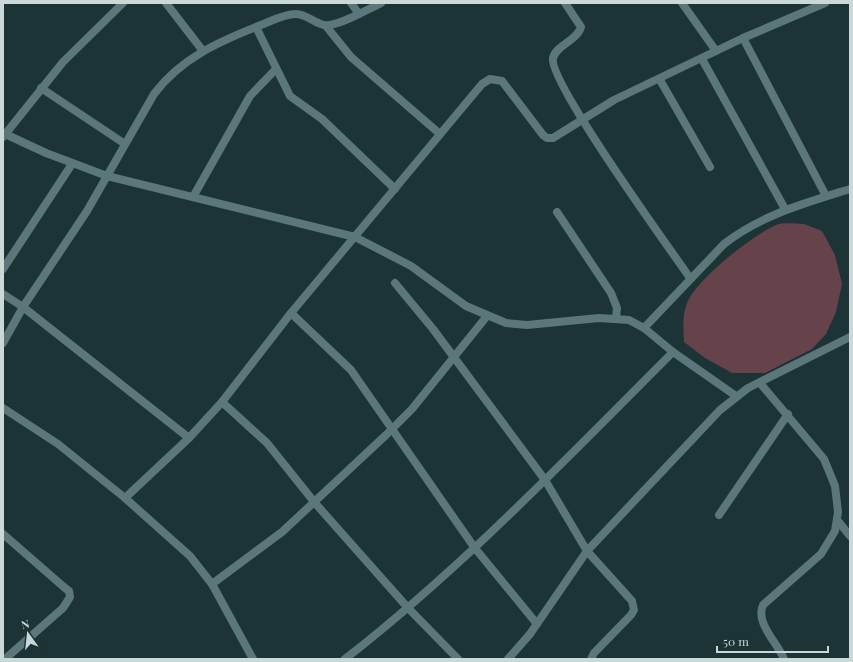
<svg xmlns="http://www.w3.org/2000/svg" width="853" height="662" font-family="'Playfair Display',serif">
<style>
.green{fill:#66424b}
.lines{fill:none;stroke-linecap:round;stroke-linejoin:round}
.minor{stroke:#5b7779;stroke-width:8}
.tertiary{stroke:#5b7779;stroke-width:8}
</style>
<rect width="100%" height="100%" fill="#1c3436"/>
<path class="green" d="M804,224L822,231L835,255L842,284L836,312L826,334L812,349L765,373H732L705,358L684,342C683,326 682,311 690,297C703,275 753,235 776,225C784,222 796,224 804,224Z"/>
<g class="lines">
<g class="minor">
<polyline points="166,3 203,51"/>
<polyline points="351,3 359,14"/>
<path d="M565,3L581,27C577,41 556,45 553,58C548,81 670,249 690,278"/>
<polyline points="682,3 716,51"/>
<polyline points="326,26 351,57 440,134"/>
<polyline points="256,27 290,96 322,119 395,189"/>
<polyline points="743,38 826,196"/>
<polyline points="702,59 785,209"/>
<polyline points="660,80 710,167"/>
<polyline points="41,88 125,144"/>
<polyline points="3,133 46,153 107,176 355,237 411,266 466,306 506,323 527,325 599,318 629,320 644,328 673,352 736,396"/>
<polyline points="3,137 63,62 123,3"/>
<polyline points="193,197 250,96 276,69"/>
<polyline points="557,212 611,293 617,308 616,317"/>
<polyline points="3,269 72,164"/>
<polyline points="395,283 433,329 545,480 587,551 632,601 634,610 631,615 594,653 591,659"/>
<polyline points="3,294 23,307 189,438"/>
<polyline points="291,313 351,370 474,547 537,624"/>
<path d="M644,328L724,244C761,215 805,203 850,189"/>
<path d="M3,343L23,307L87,211L154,94C181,58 220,41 261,25C271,21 284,14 296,14C306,14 314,23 324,25C338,27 368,9 381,3"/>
<path d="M760,383L824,459L835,486L838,512L835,531L821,554L763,605C755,623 777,642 784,659"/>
<polyline points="222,402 267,443 315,503 408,608 458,659"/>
<polyline points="3,408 58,444 125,498 190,556 212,584 253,659"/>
<polyline points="125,498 189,438 222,402 291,313 482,84 490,79 502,81 543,135 547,138 553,138 614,100 743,38 825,3"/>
<polyline points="719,515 788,414"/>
<polyline points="838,521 850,536"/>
<polyline points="3,534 65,588 69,591 70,597 63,608 5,659"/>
<polyline points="212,584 282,532 386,435 412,409 487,316"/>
<path d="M345,659C463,567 567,458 673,352"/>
</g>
<polyline class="tertiary" points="508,659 530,634 587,551 720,410 748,388 850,337"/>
</g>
<rect width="853" height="662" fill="none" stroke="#cad8d8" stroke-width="8"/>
<g transform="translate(28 634) rotate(345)" stroke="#1c3436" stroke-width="3" paint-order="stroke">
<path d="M0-3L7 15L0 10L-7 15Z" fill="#cad8d8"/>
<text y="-6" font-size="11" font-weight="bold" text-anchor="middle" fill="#cad8d8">N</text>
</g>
<path d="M717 646v6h111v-6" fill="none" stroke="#cad8d8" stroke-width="2"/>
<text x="723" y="646" font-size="12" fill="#cad8d8" stroke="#1c3436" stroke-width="3" paint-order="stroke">50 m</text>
</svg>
